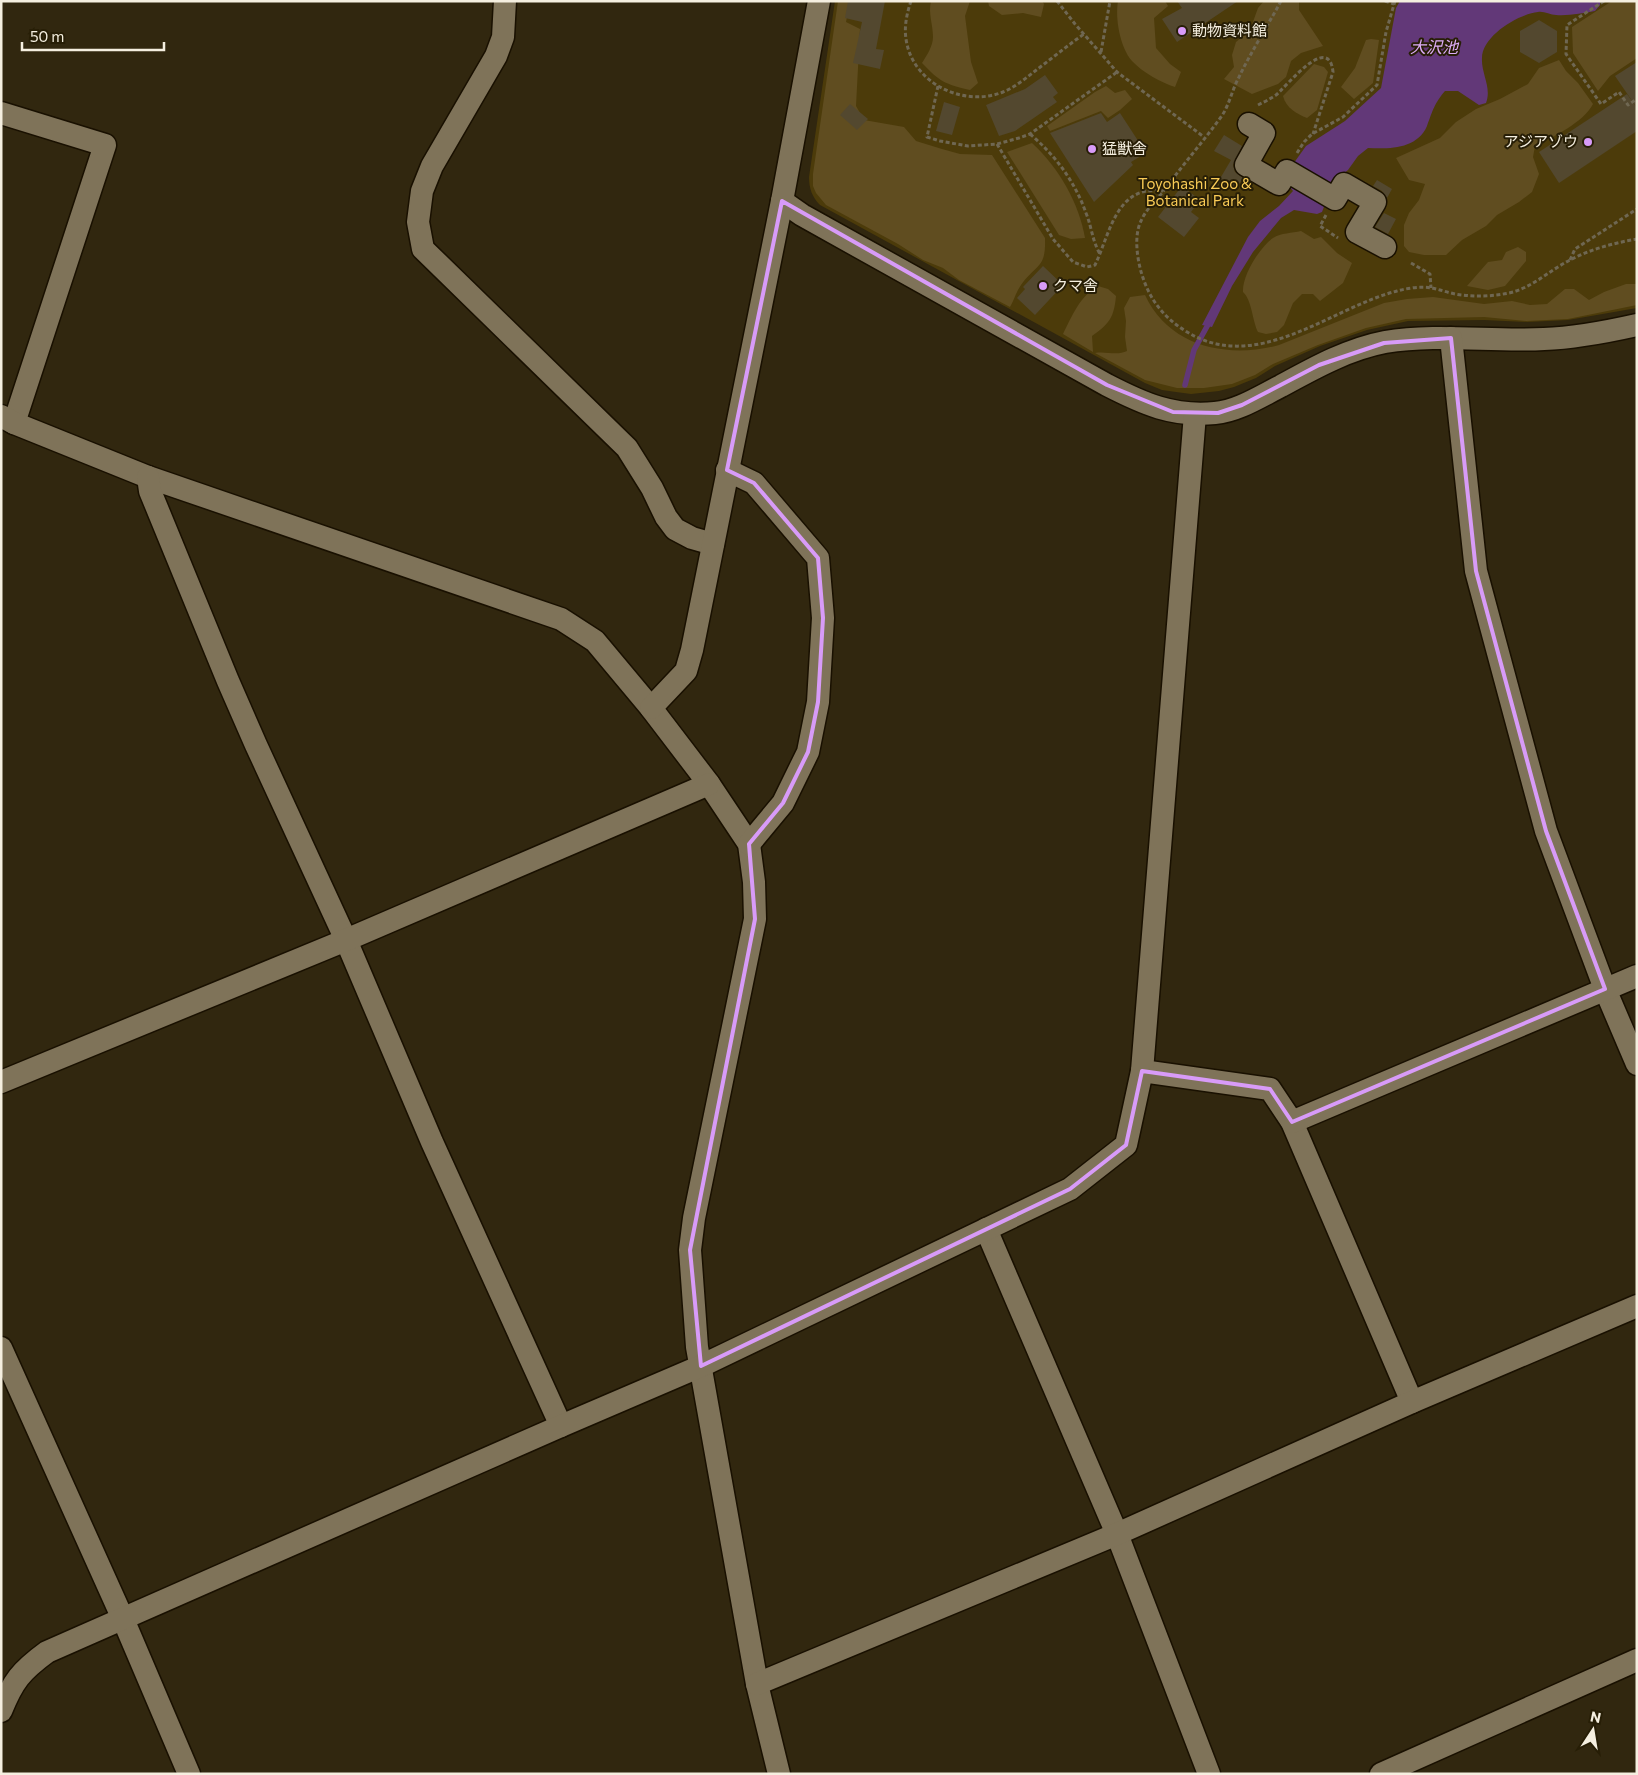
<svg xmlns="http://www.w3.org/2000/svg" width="1638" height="1775" font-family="Commissioner,'Noto Sans JP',sans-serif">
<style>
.green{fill:#4c3b0a}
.forest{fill:#604d20}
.water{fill:#623878}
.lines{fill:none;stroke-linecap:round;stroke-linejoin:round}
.stream{stroke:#623878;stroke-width:5.5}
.building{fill:#53482f}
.minor-casing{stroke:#191000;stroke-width:25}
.path{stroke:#6f6752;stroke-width:3;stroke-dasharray:4 2.5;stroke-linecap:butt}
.minor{stroke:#7f7359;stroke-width:22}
.marked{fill:none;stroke:#d89bf8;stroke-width:4;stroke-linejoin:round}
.poi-dot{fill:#d89bf8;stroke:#271e06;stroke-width:2}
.labels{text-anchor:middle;stroke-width:4;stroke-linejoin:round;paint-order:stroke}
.poi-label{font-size:15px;fill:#f5efe0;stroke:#271e06;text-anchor:start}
.park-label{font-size:15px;fill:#f9cb56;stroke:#271e06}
.water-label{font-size:16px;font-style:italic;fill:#ddadf7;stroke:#271e06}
</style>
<rect width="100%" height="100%" fill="#31270f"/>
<path class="green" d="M835,1H1637V308L1568,320L1527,322L1484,320L1408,321L1367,330L1320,346L1275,366L1256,378L1234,387L1219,391L1191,394L1176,392L1162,390L1145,383L820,205C812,197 809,188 809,177Z"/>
<g class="forest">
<path d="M838,1H850L846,22L860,29L856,106L864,120L904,127L916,141L942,149L960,154L992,155L1045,238C1046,269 1037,263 1021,285C1016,292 1014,300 1010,307L959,280L943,268L923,260L898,244L826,205L816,193L813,186V174Z"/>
<path d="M931,1H970L965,16L971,62L978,83L970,90C945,84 940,82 922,63C927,55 933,46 933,37C933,24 928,14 931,1Z"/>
<polygon points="988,1 1042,1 1044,4 1041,17 1023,13 1002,15 989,6"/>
<path d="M1118,1H1165L1168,6L1154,18L1156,48L1170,64L1181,72L1175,87C1162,83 1142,72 1132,61C1120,47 1115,19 1118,1Z"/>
<polygon points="1264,1 1299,1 1299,10 1323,46 1301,53 1291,61 1286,77 1278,84 1252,94 1224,79 1234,67 1232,55 1236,42 1250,30 1258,8"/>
<polygon points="1612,1 1637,1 1637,58 1610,76 1598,91 1573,53 1572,27"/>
<polygon points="1371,39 1379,40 1373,83 1354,99 1341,87 1355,68 1366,40"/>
<path d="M1559,60L1566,71L1578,83L1593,104C1584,122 1553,137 1535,146L1533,157L1539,174L1532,192L1519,202L1497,215L1486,226L1462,240L1446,255H1424L1409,252L1404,246V225L1409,213L1419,200L1425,184L1409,180L1396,158L1440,138L1456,122L1476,109L1500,99L1528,84L1539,68Z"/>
<path d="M1314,64L1324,67L1328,72L1317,110L1307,118C1297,114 1286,108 1283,96Z"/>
<polygon points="1106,86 1115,93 1125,90 1132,99 1120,110 1108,118 1101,111 1050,131 1047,126 1095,92"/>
<path d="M1032,143C1059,168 1079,203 1085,238L1071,239L1059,235L1007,152Z"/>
<path d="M1301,231L1314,239L1321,237L1337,253L1352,263L1343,283L1320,301L1313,294H1302L1293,303L1284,325L1277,332L1266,334L1258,332C1252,320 1252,300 1243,292C1242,276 1259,248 1273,238C1281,233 1292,233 1301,231Z"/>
<polygon points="1518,247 1526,252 1526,261 1505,286 1488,290 1467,286 1488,262 1502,260 1506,252"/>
<path d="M1626,284H1637V305L1568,319L1526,321L1484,317L1406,319L1366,328L1318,345L1273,364L1255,375L1232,384L1204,388H1177L1145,380L1095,353C1106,351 1117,356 1127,351L1125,337L1126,321L1124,308L1130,297L1145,295C1169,347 1228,359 1279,345L1384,303L1407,299L1433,297L1484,304L1512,301L1530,305L1547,304L1565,289H1574L1589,300L1604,292Z"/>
<path d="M1098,286L1108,289L1116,296C1114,318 1109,324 1092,336L1093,352L1063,334C1072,316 1080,296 1098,286Z"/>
</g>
<path class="water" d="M1400,1H1600V5L1595,11C1583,13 1569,16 1556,15C1550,15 1544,11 1538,12C1518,14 1482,36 1482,58C1481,74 1492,87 1486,103L1479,105L1458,91H1445C1434,104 1433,110 1427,126C1417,149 1390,149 1368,148L1358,156L1348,170L1336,180L1331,188L1322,212L1317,214L1294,210L1281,218L1253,252L1232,286L1212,327L1202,325L1248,237L1260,221L1279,206L1293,191L1286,182L1291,167L1306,146L1345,121L1381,88L1396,8Z"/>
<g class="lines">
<polyline class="stream" points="1185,385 1194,350 1210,321"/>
</g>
<g class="building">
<polygon points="848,1 885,1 876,49 884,50 880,69 853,63 862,22 845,18"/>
<polygon points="1177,1 1238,1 1177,42 1162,19 1182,8"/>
<polygon points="1539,20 1557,31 1557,52 1539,63 1520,52 1520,31"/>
<polygon points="1637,62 1637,108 1615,76"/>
<polygon points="1045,75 1058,93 1053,97 1057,102 1015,131 999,136 986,105 1025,89"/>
<polygon points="1627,94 1637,108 1637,131 1559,183 1539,152"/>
<polygon points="944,102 960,107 952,135 936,131"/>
<polygon points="850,104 868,119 857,130 840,115"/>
<polygon points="1101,113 1107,122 1120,113 1146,153 1131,162 1133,165 1094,202 1050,133"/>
<polygon points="1224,135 1242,146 1233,165 1235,172 1243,178 1235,191 1218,182 1231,160 1214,151"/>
<polygon points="1377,180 1392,189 1387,198 1382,191 1373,186"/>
<polygon points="1182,186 1200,200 1191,212 1199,218 1184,237 1158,217"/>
<polygon points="1384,213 1396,219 1388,234 1375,227"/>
<polygon points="1043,266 1063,285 1035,315 1017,298 1025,289 1023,287"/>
</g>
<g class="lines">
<defs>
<g id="minor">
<polyline points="505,1 503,37 496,56 432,166 422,191 418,222 423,249 627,448 652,488 666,517 675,529 692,538 713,544"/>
<polyline points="1,113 105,145 14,423"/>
<polyline points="1249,124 1264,133 1246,165 1279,184 1287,171 1335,199 1344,184 1375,202 1357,232 1385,247"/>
<path d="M782,201L802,215L1107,385C1144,404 1173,417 1215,413C1238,411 1261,396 1281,386C1314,368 1348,349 1385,342C1438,333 1491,342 1544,339C1575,338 1606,332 1637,325"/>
<polyline points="1451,338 1476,571 1546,831 1605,989 1637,1064"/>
<polyline points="1,416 14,423 148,477 561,619 595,641 651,708 709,784 749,844 754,882 755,919 694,1218 690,1250 697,1347 757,1684 779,1774"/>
<polyline points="727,470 754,483 818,558 823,618 818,702 808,752 783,803 749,844"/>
<polyline points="148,477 150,491 228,681 256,745 346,940 432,1142 561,1426"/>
<polyline points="651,708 686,671 692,650 782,201 819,1"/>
<polyline points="1142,1071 1270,1089 1292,1122 1412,1402"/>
<polyline points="1,1082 346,940 709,784"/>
<polyline points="1292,1122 1637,976"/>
<polyline points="986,1229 1117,1534 1209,1774"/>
<polyline points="1,1348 123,1619 189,1774"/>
<polyline points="757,1684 1117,1534 1412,1402 1637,1306"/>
<path d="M1,1711C13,1681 21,1671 47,1652L561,1426L701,1366L1070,1189L1126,1145L1142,1071L1195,414"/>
<polyline points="1381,1774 1637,1660"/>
</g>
</defs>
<use href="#minor" class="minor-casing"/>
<g class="path">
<path d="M911,1C907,13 904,26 906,39C912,83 963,108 1003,92C1015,87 1025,79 1035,71C1051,59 1067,46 1084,34"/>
<polyline points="1057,1 1075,24 1117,72 1204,137"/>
<path d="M1281,1C1267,27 1251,52 1239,77C1232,90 1229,106 1221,117C1202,143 1181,167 1162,193C1155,201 1145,211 1141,221C1132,239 1139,271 1147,288C1155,306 1168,320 1184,330C1255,377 1330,308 1397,291C1408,288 1422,286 1432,288C1442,290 1451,294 1462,295C1478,297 1494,296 1509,293C1532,288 1550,270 1570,260C1591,249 1614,243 1637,239"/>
<polyline points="1385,1 1394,4"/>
<polyline points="1604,1 1567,25 1566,54 1601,104 1619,92 1628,105 1637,99"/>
<polyline points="1101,52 1110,1"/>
<polyline points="938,86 927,137 940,141 968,146 997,144 1019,138 1030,134 1117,72"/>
<path d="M1258,105C1264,102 1270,99 1276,95C1286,87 1329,32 1333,72L1313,134"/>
<path d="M1030,134C1056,156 1075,182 1086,213C1092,228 1092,240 1100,254"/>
<path d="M997,144L1053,239L1073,262L1087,267L1095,265C1110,234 1116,184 1163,191"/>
<polyline points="1297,153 1304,142 1312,134 1343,117 1377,85 1386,32 1395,1"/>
<polyline points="1326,215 1320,226 1338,238"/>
<polyline points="1570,260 1575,249 1637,209"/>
<polyline points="1411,263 1430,274 1431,288"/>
</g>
<use href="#minor" class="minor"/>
</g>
<path class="marked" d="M782,201L1107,385L1173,412L1218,413L1242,405L1319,365L1384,343L1451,338L1476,571L1546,831L1605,989L1292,1122L1270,1089L1142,1071L1126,1145L1070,1189L701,1366L690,1250L755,919L749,844L783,803L808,752L818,702L823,618L818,558L754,483L727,470Z"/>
<g class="poi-dot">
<circle cx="1182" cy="31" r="5"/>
<circle cx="1588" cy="142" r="5"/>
<circle cx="1092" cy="149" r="5"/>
<circle cx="1043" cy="286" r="5"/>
</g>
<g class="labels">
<g class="poi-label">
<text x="1192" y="36">動物資料館</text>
<text x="1578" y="147" text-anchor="end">アジアゾウ</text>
<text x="1102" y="154">猛獣舎</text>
<text x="1053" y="291">クマ舎</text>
</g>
<g class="park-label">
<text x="1195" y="189">Toyohashi Zoo &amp;<tspan x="1195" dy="17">Botanical Park</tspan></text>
</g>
<g class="water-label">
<text x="1434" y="53">大沢池</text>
</g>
</g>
<rect width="1638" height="1775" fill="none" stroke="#f5efe0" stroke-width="5"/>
<g transform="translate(1593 1730) rotate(12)" stroke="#271e06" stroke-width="4" paint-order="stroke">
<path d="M0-4L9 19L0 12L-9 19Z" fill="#f5efe0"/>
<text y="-8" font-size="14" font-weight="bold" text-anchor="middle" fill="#f5efe0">N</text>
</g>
<path d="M22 42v8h142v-8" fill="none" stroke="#f5efe0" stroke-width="2.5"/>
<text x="30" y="42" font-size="15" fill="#f5efe0" stroke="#271e06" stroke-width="4" paint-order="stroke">50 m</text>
</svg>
